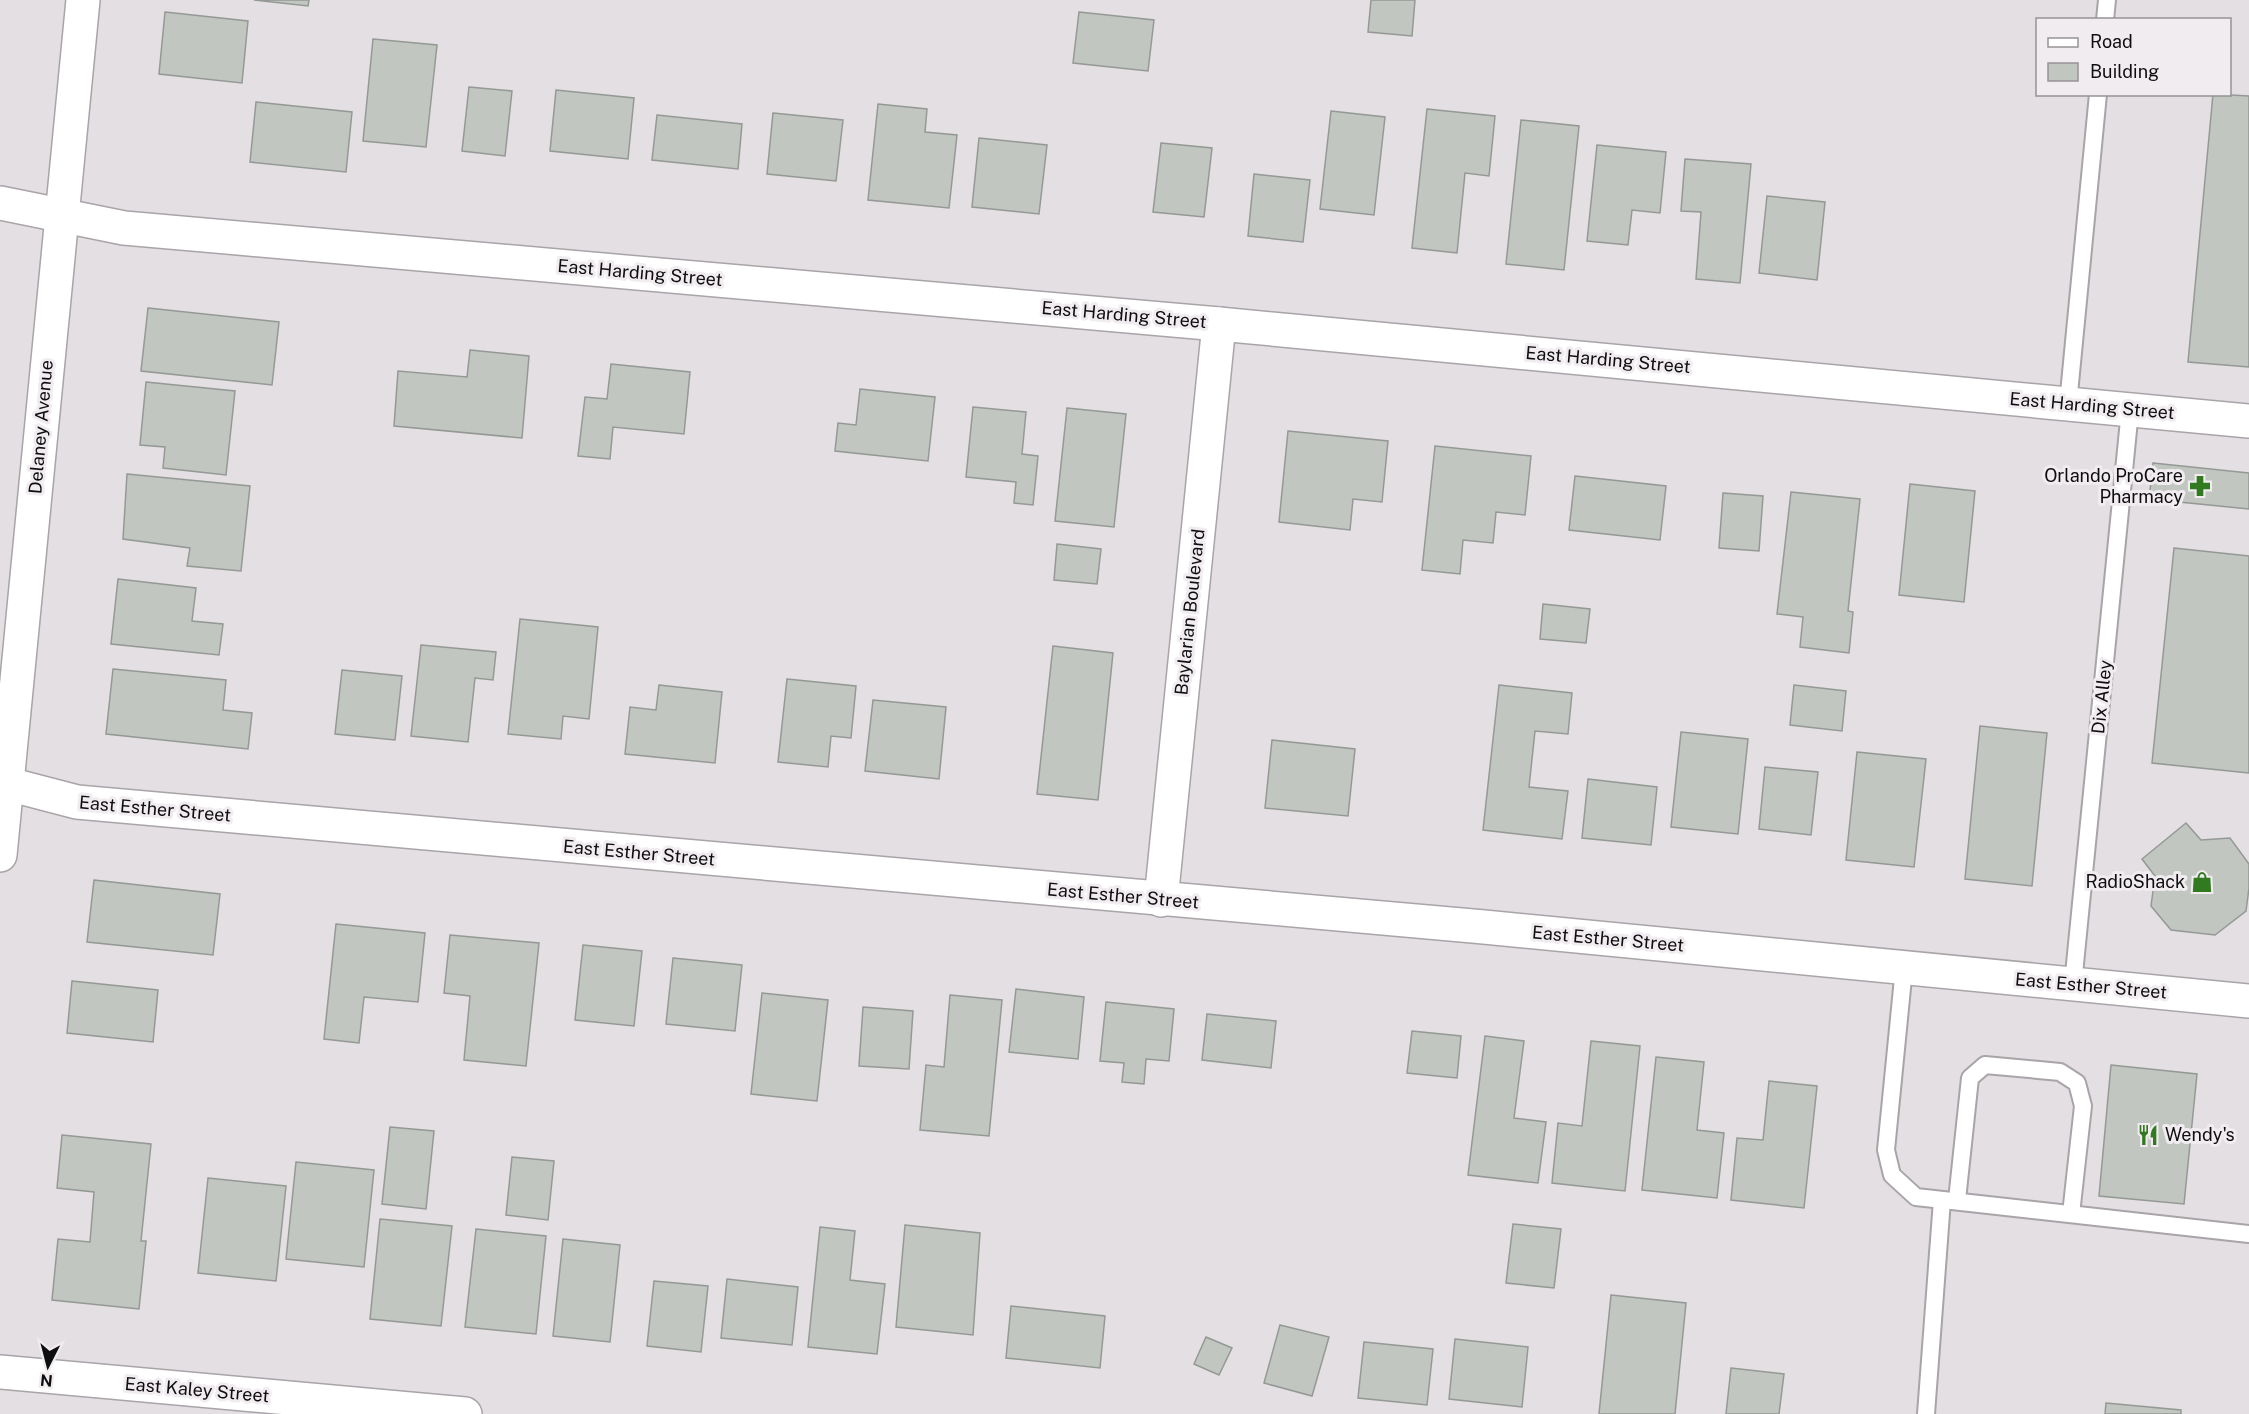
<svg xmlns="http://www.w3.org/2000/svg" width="2249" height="1414" font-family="'Public Sans',sans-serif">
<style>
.building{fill:#c2c6c1;stroke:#959995;stroke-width:1.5}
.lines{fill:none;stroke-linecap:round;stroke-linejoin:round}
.lane-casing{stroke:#a8a4a8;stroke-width:20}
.street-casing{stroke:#a8a4a8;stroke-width:36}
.secondary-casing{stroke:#a8a4a8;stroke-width:36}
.lane{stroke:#fff;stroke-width:16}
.street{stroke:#fff;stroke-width:33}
.secondary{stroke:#fff;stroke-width:33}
.labels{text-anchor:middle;stroke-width:6;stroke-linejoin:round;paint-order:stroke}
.street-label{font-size:18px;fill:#0e0d0f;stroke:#f0ecf0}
.poi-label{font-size:18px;fill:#0e0d0f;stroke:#f0ecf0;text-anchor:end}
</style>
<rect width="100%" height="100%" fill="#e3dfe3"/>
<g class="building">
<polygon points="254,0 309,0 308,6"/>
<polygon points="1371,0 1415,0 1412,36 1368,32"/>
<polygon points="165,12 248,21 242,83 159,74"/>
<polygon points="1079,12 1154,20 1148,71 1073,63"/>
<polygon points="373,39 437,45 426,147 363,141"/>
<polygon points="469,87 512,91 505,156 462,151"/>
<polygon points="556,90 634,98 628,159 550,151"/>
<polygon points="2213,94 2249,96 2249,367 2188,362"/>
<polygon points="256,102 352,112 346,172 250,162"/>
<polygon points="878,104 927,109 925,132 957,135 949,208 868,200"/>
<polygon points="1427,109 1495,116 1489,176 1465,173 1457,253 1412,248"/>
<polygon points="1331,111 1385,117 1374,215 1320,209"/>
<polygon points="773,113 843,120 836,181 767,174"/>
<polygon points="657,115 742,124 738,169 652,160"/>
<polygon points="1521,120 1579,126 1564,270 1506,264"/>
<polygon points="979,138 1047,145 1039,214 972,207"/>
<polygon points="1161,143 1212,148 1204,217 1153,212"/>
<polygon points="1597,145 1666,152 1660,213 1632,210 1628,245 1587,241"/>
<polygon points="1685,159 1751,164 1740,283 1696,279 1701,212 1681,211"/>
<polygon points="1254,174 1310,180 1303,242 1248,236"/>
<polygon points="1767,196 1825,202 1817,280 1759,273"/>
<polygon points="148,308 279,322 272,385 141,371"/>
<polygon points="470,350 529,356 522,438 394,426 398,371 467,377"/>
<polygon points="611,364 690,372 684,434 613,427 610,459 578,456 585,397 607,399"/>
<polygon points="146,382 235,391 226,475 163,468 165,447 140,445"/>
<polygon points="860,389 935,397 928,461 835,451 838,423 856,425"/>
<polygon points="973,407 1026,412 1022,454 1038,456 1033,505 1014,503 1016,482 966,477"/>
<polygon points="1067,408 1126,414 1114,527 1055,521"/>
<polygon points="1288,431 1388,441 1382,502 1353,499 1350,530 1279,522"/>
<polygon points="1435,446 1531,456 1525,515 1496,512 1493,543 1463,540 1460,574 1422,570"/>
<polygon points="2153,463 2249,473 2249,509 2149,499"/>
<polygon points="127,474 250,486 241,571 187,566 190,548 123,539"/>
<polygon points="1575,476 1666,486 1660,540 1569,530"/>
<polygon points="1910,484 1975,491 1964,602 1899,595"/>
<polygon points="1791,492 1860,499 1848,611 1853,612 1849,653 1800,647 1803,617 1777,614"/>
<polygon points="1723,493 1763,496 1759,551 1719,548"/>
<polygon points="1057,544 1101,549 1097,584 1054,580"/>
<polygon points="2174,548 2249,556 2249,773 2152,763"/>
<polygon points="118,579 196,588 192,621 223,624 219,655 111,644"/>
<polygon points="1543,604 1590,609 1586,643 1540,639"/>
<polygon points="520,619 598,627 589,719 563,716 561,739 508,734"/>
<polygon points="421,645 496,652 493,680 475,678 468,742 411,736"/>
<polygon points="1053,646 1113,653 1098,800 1037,794"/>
<polygon points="113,669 226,680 223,710 252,713 248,749 106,734"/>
<polygon points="342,670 402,676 395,740 335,734"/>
<polygon points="787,679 856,686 851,738 831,736 828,767 778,762"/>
<polygon points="659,685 722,692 715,763 625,754 630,707 656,710"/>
<polygon points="1499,685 1572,693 1568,734 1535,731 1529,787 1568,791 1562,839 1483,830"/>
<polygon points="1794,685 1846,691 1842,731 1790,725"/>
<polygon points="873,700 946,707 939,779 865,771"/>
<polygon points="1980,726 2047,733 2032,886 1965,879"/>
<polygon points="1681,732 1748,739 1738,834 1671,827"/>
<polygon points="1272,740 1355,749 1348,816 1265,808"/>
<polygon points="1857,752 1926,759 1914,867 1846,860"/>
<polygon points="1765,767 1818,772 1811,835 1759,829"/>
<polygon points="1588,779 1657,787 1651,845 1582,838"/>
<polygon points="2186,823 2201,840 2230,838 2249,864 2249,888 2246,911 2215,935 2171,930 2151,906 2155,876 2142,859"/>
<polygon points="94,880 220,894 213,955 87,942"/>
<polygon points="336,924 425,933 418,1002 364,997 359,1043 324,1039"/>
<polygon points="450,935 539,943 526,1066 464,1060 470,996 444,993"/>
<polygon points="583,945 642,951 634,1026 575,1020"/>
<polygon points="673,958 742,965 735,1031 666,1024"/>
<polygon points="72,981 158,990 153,1042 67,1033"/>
<polygon points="1016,989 1084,997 1078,1059 1009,1052"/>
<polygon points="762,993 828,1000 817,1101 751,1094"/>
<polygon points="950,995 1002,1000 989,1136 920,1130 926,1065 944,1067"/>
<polygon points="1106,1002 1174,1009 1169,1061 1146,1059 1144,1084 1122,1082 1124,1063 1100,1061"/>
<polygon points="863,1007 913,1011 909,1069 859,1066"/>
<polygon points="1207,1014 1276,1021 1271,1068 1202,1060"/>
<polygon points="1412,1031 1461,1036 1457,1078 1407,1073"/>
<polygon points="1485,1036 1524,1041 1514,1118 1546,1122 1538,1183 1468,1175"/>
<polygon points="1591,1041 1640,1046 1625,1191 1552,1183 1558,1123 1582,1126"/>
<polygon points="1656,1057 1704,1062 1697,1130 1724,1133 1717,1198 1642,1190"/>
<polygon points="2111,1065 2197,1074 2184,1204 2099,1196"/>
<polygon points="1769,1081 1817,1086 1804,1208 1731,1200 1737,1138 1763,1140"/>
<polygon points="390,1127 434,1131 426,1209 382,1204"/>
<polygon points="62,1135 151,1144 141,1241 146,1241 139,1309 52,1300 58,1239 90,1242 94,1192 57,1188"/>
<polygon points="512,1157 554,1161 548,1220 506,1215"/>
<polygon points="296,1162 374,1170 364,1267 286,1259"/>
<polygon points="208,1178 286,1186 276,1281 198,1273"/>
<polygon points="380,1219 452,1226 441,1326 370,1319"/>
<polygon points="1513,1224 1561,1229 1554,1288 1506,1283"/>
<polygon points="905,1225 980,1233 973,1335 896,1327"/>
<polygon points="820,1227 855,1231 850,1280 885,1284 877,1354 808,1347"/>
<polygon points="476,1229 546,1236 536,1334 465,1327"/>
<polygon points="563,1239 620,1245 610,1342 553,1336"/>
<polygon points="727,1279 798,1287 792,1345 721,1338"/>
<polygon points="654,1281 708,1286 701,1352 647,1346"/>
<polygon points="1611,1295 1686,1303 1675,1414 1599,1414"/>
<polygon points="1011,1306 1105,1316 1100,1368 1006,1358"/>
<polygon points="1280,1325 1329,1337 1312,1396 1264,1383"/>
<polygon points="1206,1337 1232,1348 1219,1375 1194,1364"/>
<polygon points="1455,1339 1528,1347 1522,1407 1449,1399"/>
<polygon points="1364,1342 1433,1349 1427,1405 1358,1398"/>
<polygon points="1731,1368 1784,1374 1779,1414 1726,1414"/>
<polygon points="2106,1403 2181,1410 2181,1414 2105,1414"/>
</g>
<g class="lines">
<defs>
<g id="lane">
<polyline points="2105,20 2107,0"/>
<polyline points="2068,404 2098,94"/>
<polyline points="1904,968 1886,1150 1892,1175 1916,1197 2249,1234"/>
<polyline points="2073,984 2130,410"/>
<polyline points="1957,1200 1970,1078 1985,1065 2060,1072 2077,1083 2083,1106 2071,1214"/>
<polyline points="1926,1414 1942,1200"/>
</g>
<g id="street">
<polyline points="0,203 124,228 1219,324 2249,421"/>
<polyline points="0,782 77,802 1484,927 2249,1001"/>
<polyline points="1161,900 1219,324"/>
</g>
<g id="secondary">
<polyline points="0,855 83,0"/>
<polyline points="0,1372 465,1414"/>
</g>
</defs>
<use href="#lane" class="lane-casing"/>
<use href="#street" class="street-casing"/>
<use href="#secondary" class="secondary-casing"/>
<use href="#lane" class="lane"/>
<use href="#street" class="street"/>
<use href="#secondary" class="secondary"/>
</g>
<defs>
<symbol id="pharmacy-bare" viewBox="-9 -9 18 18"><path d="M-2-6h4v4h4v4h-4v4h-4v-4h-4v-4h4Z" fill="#317a1f" stroke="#f0ecf0" stroke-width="2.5" paint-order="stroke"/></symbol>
<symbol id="shop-bare" viewBox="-9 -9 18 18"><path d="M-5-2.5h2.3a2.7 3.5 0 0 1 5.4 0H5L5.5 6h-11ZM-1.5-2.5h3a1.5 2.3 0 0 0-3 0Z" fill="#317a1f" stroke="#f0ecf0" stroke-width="2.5" paint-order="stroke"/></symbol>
<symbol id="restaurant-bare" viewBox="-9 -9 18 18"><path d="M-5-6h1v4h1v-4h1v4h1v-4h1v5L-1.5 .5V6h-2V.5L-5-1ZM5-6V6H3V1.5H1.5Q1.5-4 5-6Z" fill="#317a1f" stroke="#f0ecf0" stroke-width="2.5" paint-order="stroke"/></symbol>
</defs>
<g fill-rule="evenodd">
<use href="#pharmacy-bare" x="2185" y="471" width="30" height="30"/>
<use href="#shop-bare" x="2187" y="867" width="30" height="30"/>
<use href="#restaurant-bare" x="2133" y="1120" width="30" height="30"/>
</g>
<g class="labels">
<g class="street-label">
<text transform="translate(640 273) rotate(5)" y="6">East Harding Street</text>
<text transform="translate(1124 315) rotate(5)" y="6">East Harding Street</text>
<text transform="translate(1608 360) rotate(5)" y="6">East Harding Street</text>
<text transform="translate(2092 406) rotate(5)" y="6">East Harding Street</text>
<text transform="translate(41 427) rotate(-85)" y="6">Delaney Avenue</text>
<text transform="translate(1190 612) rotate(-84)" y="6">Baylarian Boulevard</text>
<text transform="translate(2102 697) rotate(-84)" y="6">Dix Alley</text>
<text transform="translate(155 809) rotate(5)" y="6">East Esther Street</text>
<text transform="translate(639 853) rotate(5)" y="6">East Esther Street</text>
<text transform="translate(1123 896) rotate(5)" y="6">East Esther Street</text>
<text transform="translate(1608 939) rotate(5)" y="6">East Esther Street</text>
<text transform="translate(2091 986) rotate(5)" y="6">East Esther Street</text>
<text transform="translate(197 1390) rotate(5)" y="6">East Kaley Street</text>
</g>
<g class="poi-label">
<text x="2183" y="482">Orlando ProCare<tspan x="2183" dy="21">Pharmacy</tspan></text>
<text x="2185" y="888">RadioShack</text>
<text x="2165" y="1141" text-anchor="start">Wendy's</text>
</g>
</g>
<rect x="2036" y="18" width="195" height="78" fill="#f0ecf0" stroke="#969396" stroke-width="1.5"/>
<rect x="2048" y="38" width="30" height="9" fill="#ffffff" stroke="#969396" stroke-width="1.5"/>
<text x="2090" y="48" font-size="18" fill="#0e0d0f">Road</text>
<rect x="2048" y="63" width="30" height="18" fill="#c2c6c1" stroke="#969396" stroke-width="1.5"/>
<text x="2090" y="78" font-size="18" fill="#0e0d0f">Building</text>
<g transform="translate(48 1366) rotate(186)" stroke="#f0ecf0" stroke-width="4.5" paint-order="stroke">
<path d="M0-4.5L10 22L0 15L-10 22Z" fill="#0e0d0f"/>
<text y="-9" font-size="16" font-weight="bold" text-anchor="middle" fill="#0e0d0f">N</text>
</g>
</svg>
